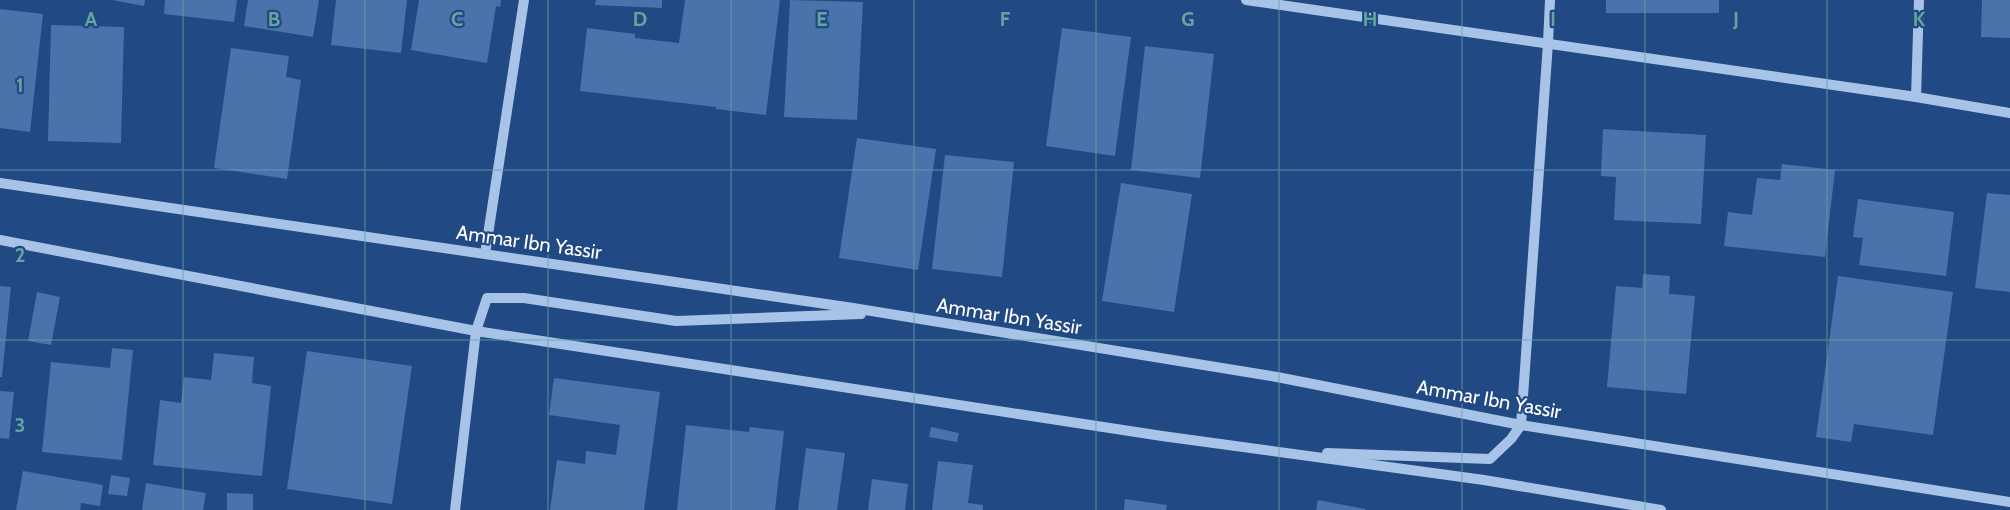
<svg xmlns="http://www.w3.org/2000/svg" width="2010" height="510" font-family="Cabin,sans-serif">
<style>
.building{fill:#4a72ab}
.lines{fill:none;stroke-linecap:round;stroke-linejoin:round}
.minor{stroke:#a8c3e8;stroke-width:10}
.grid{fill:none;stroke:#63a6a1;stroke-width:1.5;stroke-opacity:0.55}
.labels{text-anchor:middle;stroke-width:4.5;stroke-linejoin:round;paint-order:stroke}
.street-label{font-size:20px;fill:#fff;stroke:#214983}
.grid-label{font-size:20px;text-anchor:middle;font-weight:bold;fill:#63a6a1;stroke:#214983;stroke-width:4.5;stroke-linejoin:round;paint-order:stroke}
</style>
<rect width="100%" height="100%" fill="#214983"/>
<g class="building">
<polygon points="112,0 145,0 144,6"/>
<polygon points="165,0 237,0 234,22 164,14"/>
<polygon points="248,0 319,0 313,37 244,26"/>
<polygon points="336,0 407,0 401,53 331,45"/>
<polygon points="419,0 501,0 500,7 496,6 487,63 411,50"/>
<polygon points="596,0 662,0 662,8 595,5"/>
<polygon points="685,0 780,0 766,115 716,109 716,107 580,91 587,28 635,34 635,38 679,43"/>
<polygon points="790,0 863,2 857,120 784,117"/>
<rect x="1606" y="0" width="113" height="13"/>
<polygon points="1982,0 2010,0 2010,38 1981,37"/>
<polygon points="0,9 43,14 30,132 0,128"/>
<polygon points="51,25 124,27 121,143 48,141"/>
<polygon points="1062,28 1131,37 1115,156 1046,146"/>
<polygon points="1145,46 1214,54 1200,178 1131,170"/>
<polygon points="231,48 289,56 286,77 301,80 287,179 214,168"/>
<polygon points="1603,129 1706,135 1701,224 1614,220 1616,177 1601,176"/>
<polygon points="857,138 936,149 918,270 839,258"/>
<polygon points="945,155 1014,162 1002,277 932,269"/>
<polygon points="1782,164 1835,170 1825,257 1724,246 1728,212 1752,215 1757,178 1780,180"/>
<polygon points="1121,183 1192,194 1174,312 1102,301"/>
<polygon points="1987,193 2010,195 2010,292 1975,288"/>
<polygon points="1858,199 1954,212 1946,276 1859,265 1863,238 1853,237"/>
<polygon points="1643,274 1670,276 1669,294 1695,296 1686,394 1607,387 1616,286 1642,288"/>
<polygon points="1838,276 1953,292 1933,435 1854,424 1851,442 1816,437"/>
<polygon points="0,286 11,287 2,377 0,377"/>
<polygon points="37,292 60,297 51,345 28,341"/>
<polygon points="112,348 133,350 122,460 42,452 51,362 110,368"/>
<polygon points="307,351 412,366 392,504 287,489"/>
<polygon points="214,353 254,357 252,383 271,386 262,476 153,465 160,400 181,403 184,377 211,380"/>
<polygon points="554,378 660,392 644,510 550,510 557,460 585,464 586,451 616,455 620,425 549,415"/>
<polygon points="0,391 14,392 9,439 0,438"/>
<polygon points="686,425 749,432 750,427 784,431 775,510 677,510"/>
<polygon points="931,427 959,433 957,442 929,437"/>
<polygon points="806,448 845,453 837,510 798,510"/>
<polygon points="938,461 973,465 968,503 983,505 983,510 932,510"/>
<polygon points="23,471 103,485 100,506 81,503 80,510 16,510"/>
<polygon points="111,475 130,478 127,496 108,494"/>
<polygon points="872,479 908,484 905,510 868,510"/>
<polygon points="146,483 206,493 203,510 142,510"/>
<polygon points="227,493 253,494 253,510 227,510"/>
<polygon points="1125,499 1167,505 1166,510 1124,510"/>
<polygon points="1318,500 1365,509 1365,510 1316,510"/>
</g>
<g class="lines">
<g class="minor">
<polyline points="1246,0 1916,97 2010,113"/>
<polyline points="1916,97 1919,0"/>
<polyline points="0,183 853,308 1277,377 1521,425 2010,502"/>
<polyline points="0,240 476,331 1162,436 1484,480 1661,510"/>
<polyline points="485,254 524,0"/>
<polyline points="1327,453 1490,459 1511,439 1521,425 1548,43 1550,0"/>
<polyline points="455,510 476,331 487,298 524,298 676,321 861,314"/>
</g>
</g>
<path class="grid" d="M183,0V510M365,0V510M548,0V510M731,0V510M914,0V510M1096,0V510M1279,0V510M1462,0V510M1645,0V510M1827,0V510M0,170H2010M0,340H2010"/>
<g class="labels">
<g class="street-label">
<text transform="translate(529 242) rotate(8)" y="7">Ammar Ibn Yassir</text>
<text transform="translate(1009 316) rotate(9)" y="7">Ammar Ibn Yassir</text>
<text transform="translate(1489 399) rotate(10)" y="7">Ammar Ibn Yassir</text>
</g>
</g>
<g class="grid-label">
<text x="91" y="26">A</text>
<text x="274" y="26">B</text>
<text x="457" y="26">C</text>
<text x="640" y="26">D</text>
<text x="822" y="26">E</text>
<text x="1005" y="26">F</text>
<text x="1188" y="26">G</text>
<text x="1370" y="26">H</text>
<text x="1553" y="26">I</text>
<text x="1736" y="26">J</text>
<text x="1919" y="26">K</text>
<text x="20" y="92">1</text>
<text x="20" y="262">2</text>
<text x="20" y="432">3</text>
</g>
</svg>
